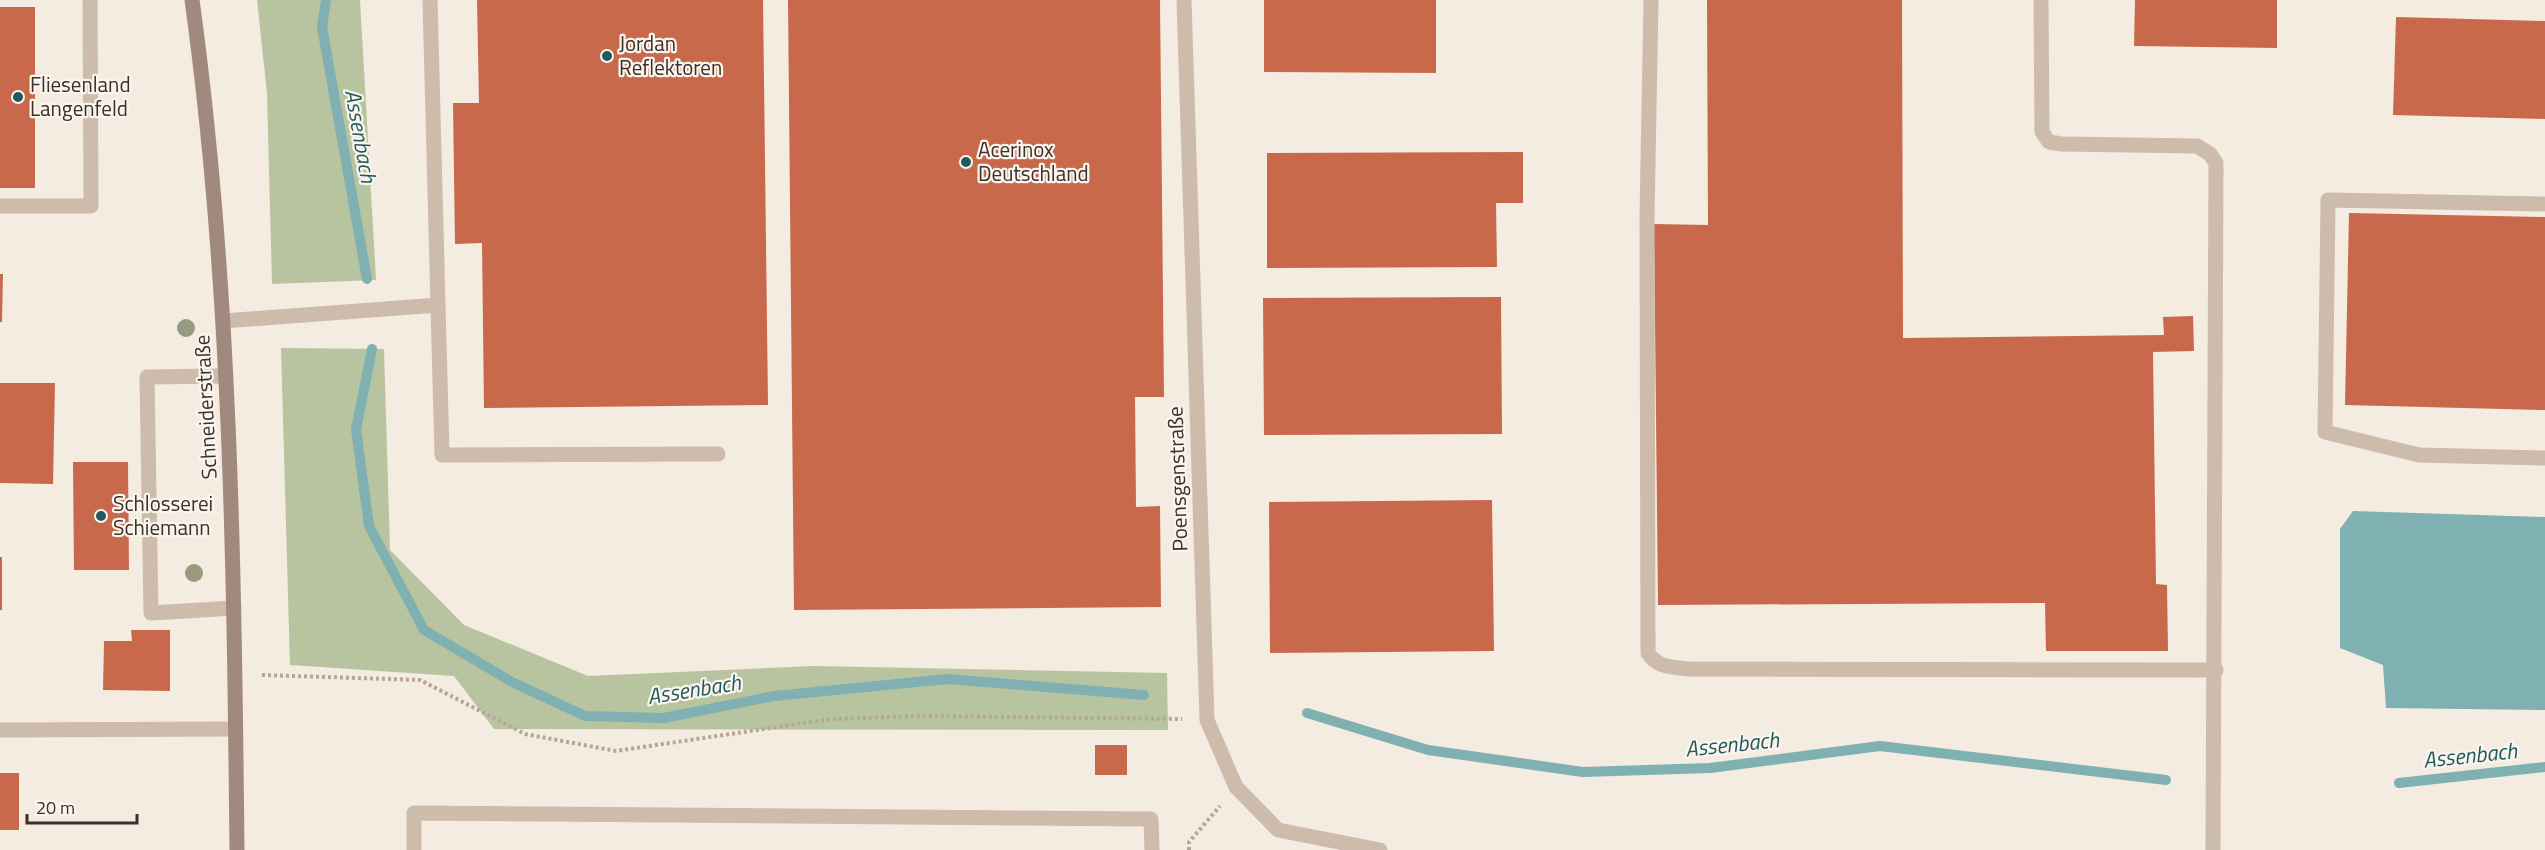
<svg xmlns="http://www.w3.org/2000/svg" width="2545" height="850" font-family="'Titillium Web',sans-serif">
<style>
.green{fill:#b8c4a0}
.water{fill:#7fb0b2}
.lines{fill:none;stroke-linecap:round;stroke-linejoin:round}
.stream{stroke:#7fb0b2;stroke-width:10}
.building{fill:#c8694b}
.path{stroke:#b9a596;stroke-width:4;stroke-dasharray:3 3;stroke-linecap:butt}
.lane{stroke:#cdbbac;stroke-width:15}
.street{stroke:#cdbbac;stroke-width:15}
.secondary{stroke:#a18a7d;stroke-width:15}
.tree{fill:#969b7f}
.poi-dot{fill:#1f5a5e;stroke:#fbf5ee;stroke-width:2}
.labels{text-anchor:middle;stroke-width:4.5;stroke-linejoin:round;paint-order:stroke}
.poi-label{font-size:21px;fill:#3b302b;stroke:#fbf5ee;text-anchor:start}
.street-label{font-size:21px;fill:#3b302b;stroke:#fbf5ee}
.water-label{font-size:22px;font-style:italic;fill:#1f5a5e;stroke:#fbf5ee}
</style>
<rect width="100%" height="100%" fill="#f4ebe1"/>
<g class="green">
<polygon points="257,0 360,0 376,280 272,284 267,93"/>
<polygon points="281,348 384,349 390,550 464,625 588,676 814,666 1167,673 1168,730 494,729 454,676 290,665"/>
</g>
<polygon class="water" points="2353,511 2545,517 2545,710 2386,708 2383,665 2340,648 2340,529"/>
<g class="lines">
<g class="stream">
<polyline points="326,0 322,27 367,279"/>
<polyline points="372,349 356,429 369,526 424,630 512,682 585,716 664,718 774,696 948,679 1144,695"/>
<polyline points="1307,713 1428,750 1583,772 1710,768 1880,746 2166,780"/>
<polyline points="2399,783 2545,767"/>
</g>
</g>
<g class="building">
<polygon points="477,0 763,0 768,405 484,408 482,243 455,244 453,103 479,103"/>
<polygon points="788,0 1160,0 1164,397 1135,397 1136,507 1160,506 1161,607 794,610"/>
<polygon points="1264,0 1436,0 1436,73 1264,72"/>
<polygon points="1707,0 1902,0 1903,338 2164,335 2163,317 2193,316 2194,351 2153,352 2156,584 2167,585 2168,651 2046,651 2045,603 1658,605 1654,224 1708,225"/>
<polygon points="2135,0 2277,0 2277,48 2134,46"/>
<rect x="0" y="7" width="35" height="181"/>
<polygon points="2396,17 2545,21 2545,119 2393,115"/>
<polygon points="1523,152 1523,203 1496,203 1497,267 1267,268 1267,153"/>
<polygon points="2349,213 2545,217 2545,410 2345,405"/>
<polygon points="0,274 3,274 2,322 0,322"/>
<polygon points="1501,297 1502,434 1264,435 1263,298"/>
<polygon points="0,383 55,383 53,484 0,483"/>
<polygon points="73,462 128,462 129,570 74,570"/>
<polygon points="1492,500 1494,651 1270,653 1269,502"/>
<rect x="0" y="557" width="2" height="53"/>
<polygon points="131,630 170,630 170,691 103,690 104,641 132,641"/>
<rect x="1095" y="745" width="32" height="30"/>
<rect x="0" y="773" width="19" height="57"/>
</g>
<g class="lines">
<g class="path">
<polyline points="262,675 420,680 525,734 616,751 831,719 922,716 1182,719"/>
<polyline points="1189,850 1189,842 1220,806"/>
</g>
<g class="lane">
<path d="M1651,0L1647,217L1648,653C1658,668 1672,667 1689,669L2216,670"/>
<polyline points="2041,0 2042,132 2049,142 2062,144 2197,146 2210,154 2216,163 2213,850"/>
<polyline points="2545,204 2328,200 2325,432 2419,455 2545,458"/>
<polyline points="0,206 91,206 90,0"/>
<polyline points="438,305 442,455 718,454"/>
<polyline points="223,321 438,305 430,0"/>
<polyline points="226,376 147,377 151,613 234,608"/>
<polyline points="0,730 236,729"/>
<polyline points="414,850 414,813 1151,819 1152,850"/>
</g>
<polyline class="street" points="1184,0 1207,720 1236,787 1278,830 1380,850"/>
<path class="secondary" d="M192,0C231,282 234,566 237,850"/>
</g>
<g class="tree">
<circle cx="186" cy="328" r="9"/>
<circle cx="194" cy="573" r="9"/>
</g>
<g class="poi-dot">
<circle cx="607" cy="56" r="6"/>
<circle cx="18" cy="97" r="6"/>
<circle cx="966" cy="162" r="6"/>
<circle cx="101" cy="516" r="6"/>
</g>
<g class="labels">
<g class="poi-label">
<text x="619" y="51">Jordan<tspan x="619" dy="24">Reflektoren</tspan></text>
<text x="30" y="92">Fliesenland<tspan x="30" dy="24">Langenfeld</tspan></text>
<text x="978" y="157">Acerinox<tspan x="978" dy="24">Deutschland</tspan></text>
<text x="113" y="511">Schlosserei<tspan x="113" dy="24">Schiemann</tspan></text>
</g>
<g class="street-label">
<text transform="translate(206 407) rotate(-93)" y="7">Schneiderstraße</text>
<text transform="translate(1178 479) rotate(-92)" y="7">Poensgenstraße</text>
</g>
<g class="water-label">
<text transform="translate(361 136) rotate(80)" y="8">Assenbach</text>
<text transform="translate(694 689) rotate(-9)" y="8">Assenbach</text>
<text transform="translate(1732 744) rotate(-6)" y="8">Assenbach</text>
<text transform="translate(2470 755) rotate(-6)" y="8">Assenbach</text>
</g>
</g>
<path d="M27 814v9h110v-9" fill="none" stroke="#3b302b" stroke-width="3"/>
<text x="36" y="814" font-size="18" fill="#3b302b" stroke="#fbf5ee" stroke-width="4.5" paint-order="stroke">20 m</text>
</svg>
